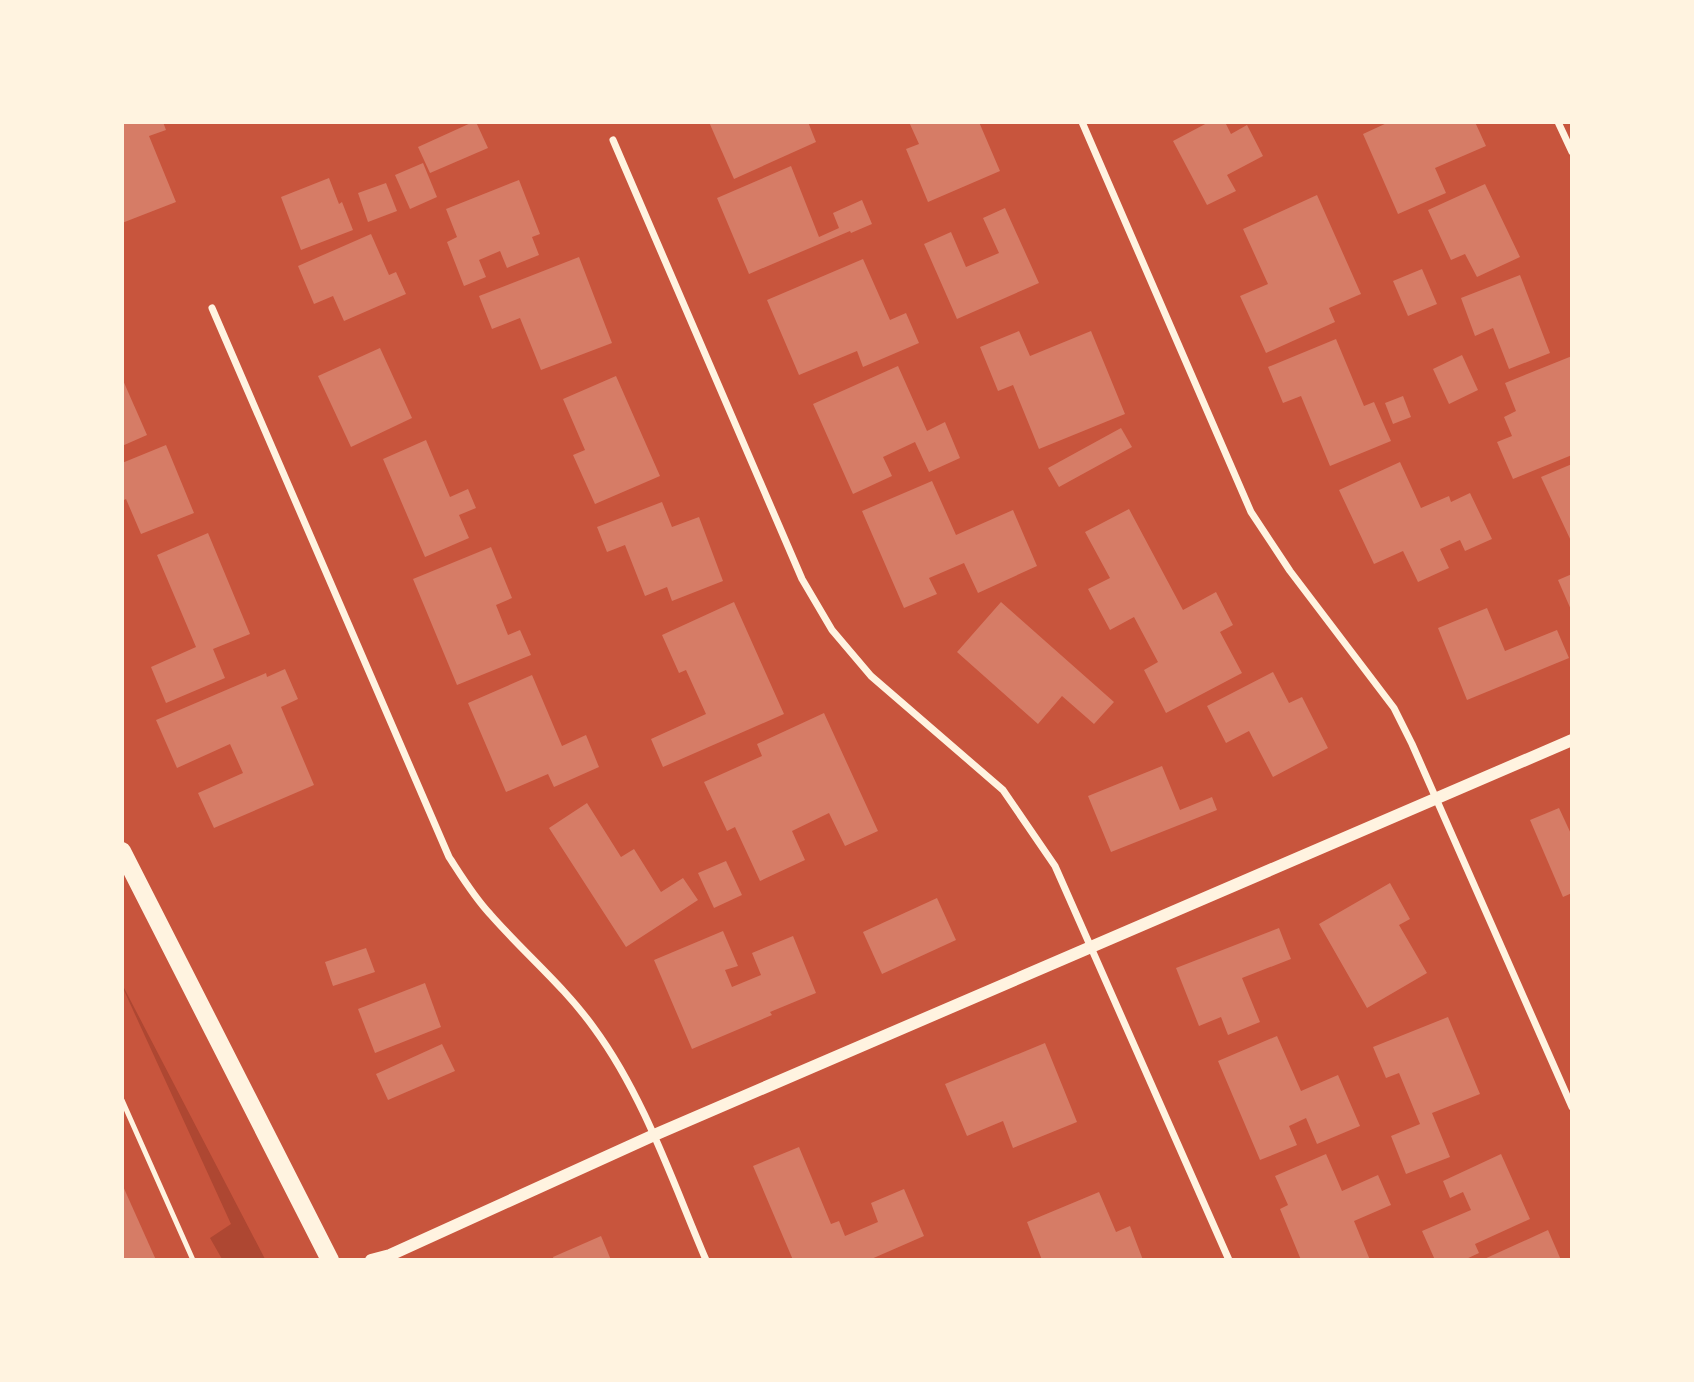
<svg xmlns="http://www.w3.org/2000/svg" width="1694" height="1382" font-family="Roboto,sans-serif">
<style>
.green{fill:#ae4732}
.building{fill:#d67c66}
.lines{fill:none;stroke-linecap:round;stroke-linejoin:round}
.service{stroke:#fff3e0;stroke-width:5}
.minor{stroke:#fff3e0;stroke-width:7}
.tertiary{stroke:#fff3e0;stroke-width:12}
.primary{stroke:#fff3e0;stroke-width:18}
</style>
<rect width="100%" height="100%" fill="#c8553d"/>
<polygon class="green" points="122,986 123,986 265,1259 222,1259 210,1238 231,1224"/>
<g class="building">
<polygon points="122,122 163,122 166,130 149,136 176,202 122,223"/>
<polygon points="473,122 476,122 488,148 430,173 418,147"/>
<polygon points="709,122 808,122 816,142 734,179"/>
<polygon points="909,122 979,122 1000,171 928,202 906,149 919,144"/>
<polygon points="1209,122 1225,122 1231,134 1247,125 1263,156 1227,175 1236,191 1207,205 1173,141"/>
<polygon points="1389,122 1475,122 1486,146 1435,168 1446,193 1398,214 1363,134"/>
<polygon points="423,163 437,197 410,209 395,175"/>
<polygon points="791,166 819,237 839,228 833,213 862,200 872,224 851,233 850,231 749,274 717,198"/>
<polygon points="329,178 339,204 342,202 353,230 301,250 281,197"/>
<polygon points="519,180 540,234 532,237 539,255 507,268 500,251 479,260 486,277 464,286 447,242 457,237 446,209"/>
<polygon points="386,183 397,211 368,222 358,193"/>
<polygon points="1485,184 1520,257 1477,277 1465,254 1451,260 1428,210"/>
<polygon points="1317,195 1361,294 1329,308 1335,322 1266,353 1240,296 1268,284 1243,229"/>
<polygon points="1005,208 1039,283 957,319 924,244 951,232 966,267 999,253 983,218"/>
<polygon points="371,234 389,275 396,272 406,294 344,321 333,296 314,304 298,266"/>
<polygon points="579,257 612,343 541,370 520,318 492,329 479,296"/>
<polygon points="863,259 890,320 906,313 919,343 863,367 857,351 799,375 767,300"/>
<polygon points="1422,269 1437,304 1408,316 1393,281"/>
<polygon points="1520,275 1550,353 1509,369 1493,328 1475,336 1461,298"/>
<polygon points="1019,331 1030,356 1091,331 1125,414 1039,449 1013,385 998,391 980,347"/>
<polygon points="1336,339 1364,406 1374,402 1391,441 1330,466 1301,396 1283,403 1268,367"/>
<polygon points="380,348 412,418 351,447 318,376"/>
<polygon points="1462,355 1478,390 1449,404 1433,369"/>
<polygon points="1572,356 1572,455 1513,479 1497,442 1512,436 1504,417 1516,411 1505,383"/>
<polygon points="898,366 927,431 945,422 960,458 929,472 915,442 883,457 892,476 853,494 813,404"/>
<polygon points="616,376 660,476 595,504 573,455 585,450 563,399"/>
<polygon points="122,378 147,435 122,446"/>
<polygon points="1403,396 1411,417 1393,424 1385,403"/>
<polygon points="1121,428 1132,447 1059,487 1048,468"/>
<polygon points="426,440 450,497 468,489 476,508 459,515 469,538 425,557 383,459"/>
<polygon points="166,445 194,513 141,534 126,499 122,501 122,463"/>
<polygon points="1400,462 1421,508 1449,496 1451,502 1470,493 1492,539 1465,551 1460,540 1440,549 1449,568 1418,582 1403,551 1374,564 1339,490"/>
<polygon points="1572,464 1572,543 1541,477"/>
<polygon points="932,481 956,535 1013,510 1037,566 978,593 964,563 929,578 937,594 904,608 862,511"/>
<polygon points="662,502 672,527 699,517 723,581 672,601 667,587 645,596 625,545 607,552 597,527"/>
<polygon points="1129,509 1183,610 1216,592 1233,625 1220,632 1242,673 1166,713 1144,670 1158,662 1134,617 1110,630 1088,589 1110,578 1085,532"/>
<polygon points="208,533 250,634 213,649 225,678 166,703 151,667 196,647 157,555"/>
<polygon points="491,547 512,598 496,605 508,635 520,630 531,655 457,685 413,579"/>
<polygon points="1572,574 1572,612 1558,580"/>
<polygon points="734,602 784,714 663,767 651,739 706,714 686,670 679,673 662,635"/>
<polygon points="1001,602 1114,702 1094,724 1062,696 1038,724 957,652"/>
<polygon points="1487,608 1505,651 1557,630 1569,658 1467,700 1438,628"/>
<polygon points="285,669 298,699 281,707 314,785 214,828 198,793 243,773 230,744 177,768 156,720 266,673 267,677"/>
<polygon points="1273,672 1289,703 1302,697 1328,748 1273,777 1249,731 1226,743 1207,706"/>
<polygon points="532,675 562,746 586,735 599,767 554,787 548,774 506,792 468,703"/>
<polygon points="824,713 878,831 845,846 829,813 792,831 805,860 760,881 735,827 727,831 704,782 762,756 757,744"/>
<polygon points="1162,766 1180,810 1212,797 1217,810 1111,852 1088,796"/>
<polygon points="587,803 621,857 634,849 661,892 683,878 698,900 626,947 549,828"/>
<polygon points="1559,808 1572,836 1572,893 1563,897 1530,820"/>
<polygon points="726,861 742,895 714,908 698,873"/>
<polygon points="1390,883 1410,919 1399,925 1427,973 1367,1008 1319,924"/>
<polygon points="937,898 956,940 882,974 863,932"/>
<polygon points="1279,928 1291,959 1242,978 1260,1022 1228,1035 1221,1017 1199,1026 1176,968"/>
<polygon points="723,931 738,966 725,970 732,987 761,975 752,953 793,936 816,993 770,1012 772,1015 692,1049 654,960"/>
<polygon points="366,948 375,972 333,986 325,962"/>
<polygon points="425,983 441,1027 375,1053 358,1009"/>
<polygon points="1448,1017 1480,1094 1432,1113 1450,1157 1406,1174 1391,1136 1420,1124 1399,1073 1386,1078 1373,1047"/>
<polygon points="1277,1036 1301,1091 1338,1075 1360,1126 1317,1144 1306,1118 1289,1126 1297,1145 1260,1160 1218,1061"/>
<polygon points="1045,1043 1077,1122 1013,1148 1003,1121 967,1136 945,1084"/>
<polygon points="442,1044 455,1071 388,1100 376,1074"/>
<polygon points="799,1147 831,1224 839,1221 845,1236 878,1222 871,1203 904,1189 924,1236 869,1260 793,1260 753,1166"/>
<polygon points="1326,1154 1342,1191 1378,1175 1391,1205 1354,1221 1370,1260 1301,1260 1280,1209 1288,1205 1275,1176"/>
<polygon points="1501,1154 1530,1219 1475,1244 1479,1253 1464,1260 1435,1260 1422,1231 1471,1210 1463,1192 1450,1198 1443,1181"/>
<polygon points="122,1184 156,1260 122,1260"/>
<polygon points="1099,1192 1116,1232 1130,1226 1143,1260 1042,1260 1027,1222"/>
<polygon points="1548,1230 1561,1260 1482,1260"/>
<polygon points="601,1236 611,1260 554,1260 553,1257"/>
</g>
<g class="lines">
<polyline class="service" points="122,1100 193,1260"/>
<g class="minor">
<polyline points="1082,122 1251,512 1290,571 1394,708 1412,744 1572,1107"/>
<polyline points="1558,122 1572,152"/>
<polyline points="613,140 802,579 832,630 871,676 1003,790 1055,866 1229,1260"/>
<path d="M212,308L449,857C462,877 474,897 490,914C524,953 564,986 594,1028C644,1096 673,1183 706,1260"/>
</g>
<polyline class="tertiary" points="371,1260 390,1255 652,1136 1572,740"/>
<polyline class="primary" points="122,851 330,1260"/>
</g>
<rect width="1694" height="1382" fill="none" stroke="#fff3e0" stroke-width="248"/>
</svg>
